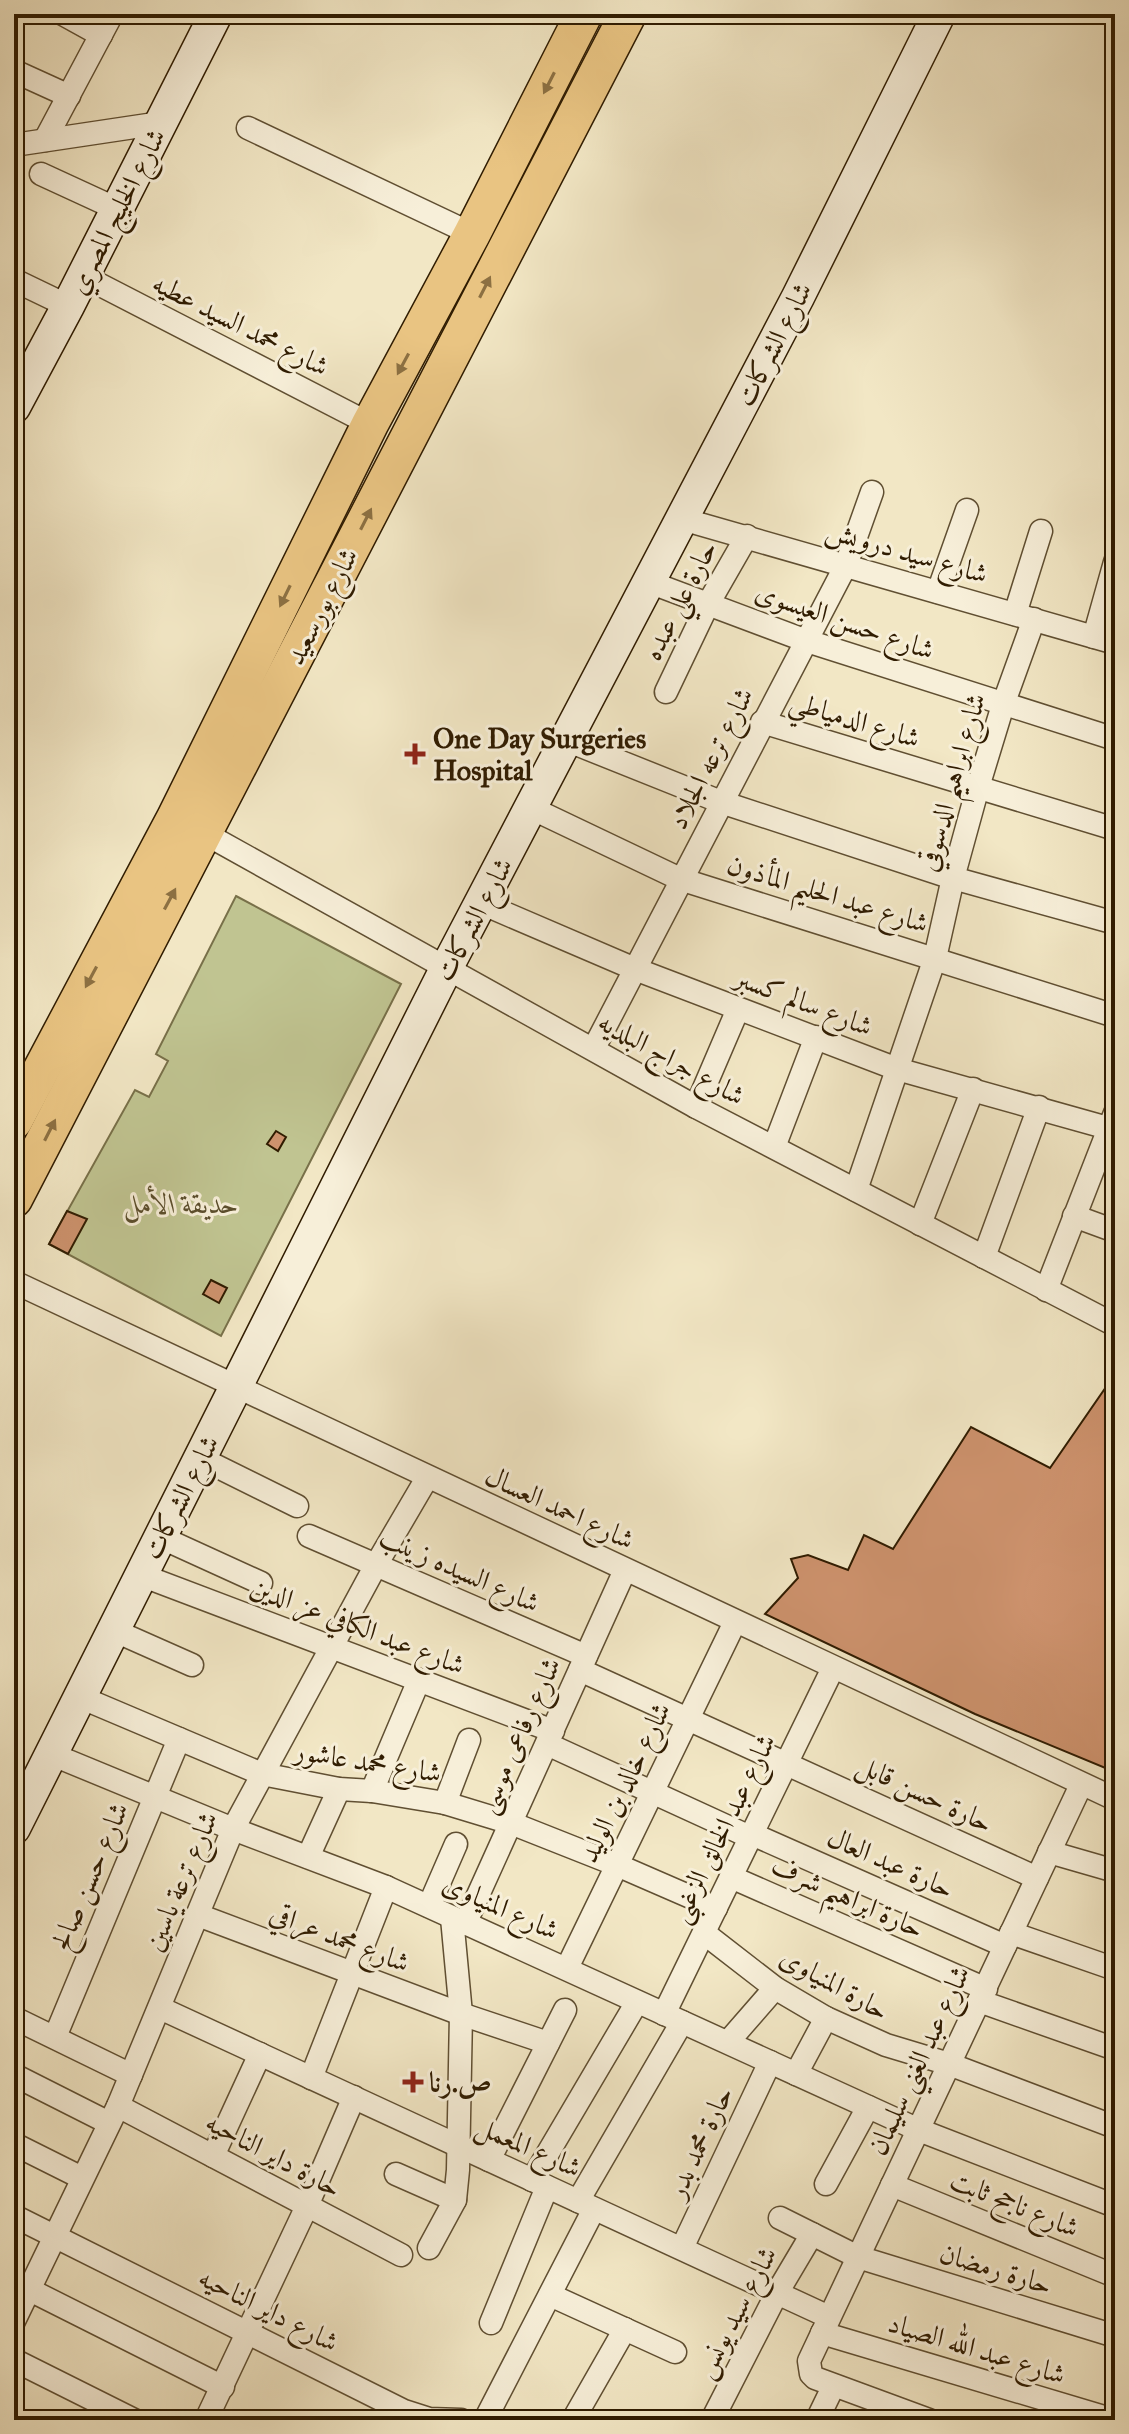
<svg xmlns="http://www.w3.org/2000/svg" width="1129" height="2434" font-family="'IM FELL Great Primer',Amiri,serif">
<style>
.green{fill:#c0c491;stroke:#787049;stroke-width:2}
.building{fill:#cd926d;stroke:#301c01;stroke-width:2}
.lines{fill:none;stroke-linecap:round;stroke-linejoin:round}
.street-casing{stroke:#604f32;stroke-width:25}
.secondary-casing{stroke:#301c01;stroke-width:35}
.primary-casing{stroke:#301c01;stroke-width:39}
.street{stroke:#f7efd9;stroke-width:22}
.secondary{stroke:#f7efd9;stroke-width:32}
.primary{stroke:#e9c482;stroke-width:36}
.oneway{fill:#8c7042}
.poi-dot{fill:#8f2418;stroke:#f7efd9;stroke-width:3}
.labels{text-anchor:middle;stroke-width:6;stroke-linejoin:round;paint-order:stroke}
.street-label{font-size:28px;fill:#301c01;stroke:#f7efd9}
.poi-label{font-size:28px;font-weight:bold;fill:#301c01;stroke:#f7efd9;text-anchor:start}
.park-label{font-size:28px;font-style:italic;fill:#5b4e2c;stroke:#f7efd9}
</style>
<rect width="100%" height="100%" fill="#f2e7c5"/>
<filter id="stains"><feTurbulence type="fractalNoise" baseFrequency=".0025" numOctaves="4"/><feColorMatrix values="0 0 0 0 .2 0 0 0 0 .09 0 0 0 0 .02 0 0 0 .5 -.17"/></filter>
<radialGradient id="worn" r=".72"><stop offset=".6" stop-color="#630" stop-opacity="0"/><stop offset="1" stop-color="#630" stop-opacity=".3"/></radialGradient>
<polygon class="green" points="236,896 401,984 221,1336 49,1244 135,1090 149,1097 168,1061 156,1054"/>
<g class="building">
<polygon points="276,1131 286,1137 278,1151 267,1144"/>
<polygon points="67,1211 87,1219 68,1254 49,1244"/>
<polygon points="211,1280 227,1288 219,1303 203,1294"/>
<polygon points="1115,1374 1115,1772 975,1714 765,1614 798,1578 791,1559 808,1555 848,1570 864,1535 893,1549 971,1427 1050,1468"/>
</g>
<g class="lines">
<defs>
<g id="street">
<polyline points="63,14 101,35"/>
<polyline points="14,71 69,96"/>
<polyline points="248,128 472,234"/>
<polyline points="45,140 112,14"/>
<polyline points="14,145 161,123"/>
<polyline points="41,174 117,209"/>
<polyline points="83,276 370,424"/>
<polyline points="14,280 68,306"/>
<polyline points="682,519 1115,643"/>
<polyline points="649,582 804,640 1115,739"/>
<polyline points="938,592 967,510"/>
<polyline points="1015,614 1041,531"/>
<polyline points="1094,637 1115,562"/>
<polyline points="666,692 708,604 747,536"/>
<polyline points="762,722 1115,829"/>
<polyline points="566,740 721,802 953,878 1115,923"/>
<polyline points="531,808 680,879 1115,1016"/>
<polyline points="204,833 696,1107 1115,1325"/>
<polyline points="481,903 635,969 897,1069 1115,1130"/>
<polyline points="594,1048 846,565 872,492"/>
<polyline points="696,1107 738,1009"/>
<polyline points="774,1147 816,1037"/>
<polyline points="856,1190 935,958 953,878 978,787 1003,705 1034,619"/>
<polyline points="1074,1216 1115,1231"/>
<polyline points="920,1224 973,1089"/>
<polyline points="984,1257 1039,1107"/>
<polyline points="14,1282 1115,1799"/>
<polyline points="1046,1290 1115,1113"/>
<polyline points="200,1458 297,1506"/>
<polyline points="309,1536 586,1656"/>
<polyline points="160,1537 261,1583"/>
<polyline points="141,1575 553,1731"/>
<polyline points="113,1630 192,1665"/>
<polyline points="580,1670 1037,1878"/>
<polyline points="80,1697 262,1774 339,1789 372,1791 445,1803 511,1823 617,1865 716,1908"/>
<polyline points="547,1744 750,1837"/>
<polyline points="51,1754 233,1829 386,1887 919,2130 1115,2206"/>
<polyline points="372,1791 419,1680"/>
<polyline points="445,1803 469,1740"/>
<polyline points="752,1834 1005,1946"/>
<polyline points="1049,1852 1115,1871"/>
<polyline points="308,1857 339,1789"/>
<polyline points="731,1877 986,1989"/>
<polyline points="429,1906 456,1844"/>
<polyline points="198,1915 461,2014 548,2043"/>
<polyline points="465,1924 625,1570"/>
<polyline points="704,1933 775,1988 826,2018 886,2045 949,2064 1115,2127"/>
<polyline points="1011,1933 1115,1969"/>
<polyline points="567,1968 735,1622"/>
<polyline points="979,2001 1115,2049"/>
<polyline points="160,2008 829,2317"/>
<polyline points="664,2014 833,1668"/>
<polyline points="14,2018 131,2075"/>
<polyline points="55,2037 179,1739"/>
<polyline points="728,2042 775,1988"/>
<polyline points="796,2074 826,2018"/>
<polyline points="14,2075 109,2123"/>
<polyline points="311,2078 386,1887"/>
<polyline points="118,2106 401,2255"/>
<polyline points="14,2144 82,2178"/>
<polyline points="213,2156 260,2054"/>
<polyline points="489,2160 565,2010"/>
<polyline points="396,2174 455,2200"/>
<polyline points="532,2180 637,2002"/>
<polyline points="826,2184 868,2107"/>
<polyline points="892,2185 1115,2276"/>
<polyline points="578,2201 682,2022"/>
<polyline points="14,2216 404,2411 429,2419 461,2420"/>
<polyline points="780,2218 858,2257 1115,2336"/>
<polyline points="429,2248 455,2200 458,2170 461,2014 452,1918"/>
<polyline points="682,2248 770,2062"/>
<polyline points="14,2282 223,2387"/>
<polyline points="550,2295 675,2352"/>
<polyline points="14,2321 118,2106 233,1829 376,1565 427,1478"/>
<polyline points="491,2323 547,2187"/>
<polyline points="822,2333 1114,2420"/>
<polyline points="14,2360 134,2420"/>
<polyline points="206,2420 307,2206 354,2097"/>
<polyline points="485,2420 594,2209"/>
<polyline points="573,2420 625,2329"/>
<polyline points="712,2420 777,2293 812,2234"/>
<polyline points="817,2420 833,2387"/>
<polyline points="929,2420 815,2378 811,2374 809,2361 1081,1785"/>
</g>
<g id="secondary">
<polyline points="14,407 68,306 216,14"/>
<polyline points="14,1828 447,967 798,297 939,14"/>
</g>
<g id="primary">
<polyline points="14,1121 175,818 370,424 472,234 584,14"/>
<polyline points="14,1199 628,14"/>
</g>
</defs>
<use href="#street" class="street-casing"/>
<use href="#secondary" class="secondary-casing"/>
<use href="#primary" class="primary-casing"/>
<use href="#street" class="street"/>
<use href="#secondary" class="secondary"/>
<use href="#primary" class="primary"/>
</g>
<defs><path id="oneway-solid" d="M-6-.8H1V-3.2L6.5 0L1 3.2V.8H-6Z" transform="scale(2)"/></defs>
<g class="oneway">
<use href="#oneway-solid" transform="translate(549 83) rotate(117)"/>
<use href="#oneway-solid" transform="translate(485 287) rotate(-63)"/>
<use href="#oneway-solid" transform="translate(403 364) rotate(118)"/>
<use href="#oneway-solid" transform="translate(366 519) rotate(-63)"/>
<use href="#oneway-solid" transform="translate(285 596) rotate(116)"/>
<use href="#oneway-solid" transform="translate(170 899) rotate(-62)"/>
<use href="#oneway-solid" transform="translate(91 977) rotate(118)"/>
<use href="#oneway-solid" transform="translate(50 1130) rotate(-63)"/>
</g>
<g class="poi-dot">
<path d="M411 742h8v8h8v8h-8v8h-8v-8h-8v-8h8z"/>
<path d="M409 2070h8v8h8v8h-8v8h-8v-8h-8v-8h8z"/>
</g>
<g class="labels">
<g class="street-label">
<text transform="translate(116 211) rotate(-63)" y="10">شارع الخليج المصري</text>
<text transform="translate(241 324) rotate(27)" y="10">شارع محمد السيد عطيه</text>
<text transform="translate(773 344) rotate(-63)" y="10">شارع الشركات</text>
<text transform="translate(907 551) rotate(16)" y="10">شارع سيد درويش</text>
<text transform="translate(679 600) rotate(-63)" y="10">حارة علي عبده</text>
<text transform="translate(321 606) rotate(-63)" y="10">شارع بورسعيد</text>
<text transform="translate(845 620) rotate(19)" y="10">شارع حسن العيسوى</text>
<text transform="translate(855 719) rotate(17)" y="10">شارع الدمياطي</text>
<text transform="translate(710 758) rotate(-63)" y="10">شارع ترعه الجلاد</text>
<text transform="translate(951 782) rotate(-74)" y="10">شارع ابراهيم الدسوقي</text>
<text transform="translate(828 893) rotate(17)" y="10">شارع عبد الحليم المأذون</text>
<text transform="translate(473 919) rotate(-62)" y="10">شارع الشركات</text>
<text transform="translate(804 1001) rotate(21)" y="10">شارع سالم كسبر</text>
<text transform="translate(672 1058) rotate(29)" y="10">شارع جراج البلديه</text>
<text transform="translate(180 1497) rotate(-63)" y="10">شارع الشركات</text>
<text transform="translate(560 1507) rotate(25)" y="10">شارع احمد العسال</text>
<text transform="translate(460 1569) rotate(24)" y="10">شارع السيده زينب</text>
<text transform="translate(358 1625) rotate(21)" y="10">شارع عبد الكافي عز الدين</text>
<text transform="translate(518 1735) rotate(-66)" y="10">شارع رفاعى موسى</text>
<text transform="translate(368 1761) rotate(9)" y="10">شارع محمد عاشور</text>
<text transform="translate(624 1782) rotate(-64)" y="10">شارع خالد بن الوليد</text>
<text transform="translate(925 1793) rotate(25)" y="10">حارة حسن قابل</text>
<text transform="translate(722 1828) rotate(-64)" y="10">شارع عبد الخالق الزغبى</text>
<text transform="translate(891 1862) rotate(24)" y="10">حارة عبد العال</text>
<text transform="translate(89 1876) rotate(-67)" y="10">شارع حسن صالح</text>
<text transform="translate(180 1881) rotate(-67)" y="10">شارع ترعة ياسين</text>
<text transform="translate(848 1896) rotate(24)" y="10">حارة ابراهيم شرف</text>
<text transform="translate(501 1906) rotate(24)" y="10">شارع المنياوى</text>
<text transform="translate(340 1937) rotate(21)" y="10">شارع محمد عراقي</text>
<text transform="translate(835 1983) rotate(29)" y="10">حارة المنياوى</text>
<text transform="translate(918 2060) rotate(-65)" y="10">شارع عبد الغني سليمان</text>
<text transform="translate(699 2142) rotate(-65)" y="10">حارة محمد بدر</text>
<text transform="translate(529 2146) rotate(24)" y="10">شارع المعمل</text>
<text transform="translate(274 2154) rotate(28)" y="10">حارة داير الناحيه</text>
<text transform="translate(1015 2203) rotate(22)" y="10">شارع ناجح ثابت</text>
<text transform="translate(996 2268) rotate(17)" y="10">حارة رمضان</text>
<text transform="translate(269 2309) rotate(27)" y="10">شارع داير الناحيه</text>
<text transform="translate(735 2312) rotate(-62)" y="10">شارع سيد يونس</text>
<text transform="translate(977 2348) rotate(17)" y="10">شارع عبد الله الصياد</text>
</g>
<g class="poi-label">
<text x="433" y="748">One Day Surgeries<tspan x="433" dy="32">Hospital</tspan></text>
<text x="429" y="2092">ص.رنا</text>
</g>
<g class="park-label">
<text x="181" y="1213">حديقة الأمل</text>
</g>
</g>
<rect width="1129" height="2434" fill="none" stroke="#f2e7c5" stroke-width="48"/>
<rect x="16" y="16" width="1097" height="2402" fill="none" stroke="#301c01" stroke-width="4"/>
<rect x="24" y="24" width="1081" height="2386" fill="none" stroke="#301c01" stroke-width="2"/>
<rect width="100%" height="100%" filter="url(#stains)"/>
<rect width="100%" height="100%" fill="url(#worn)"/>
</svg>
